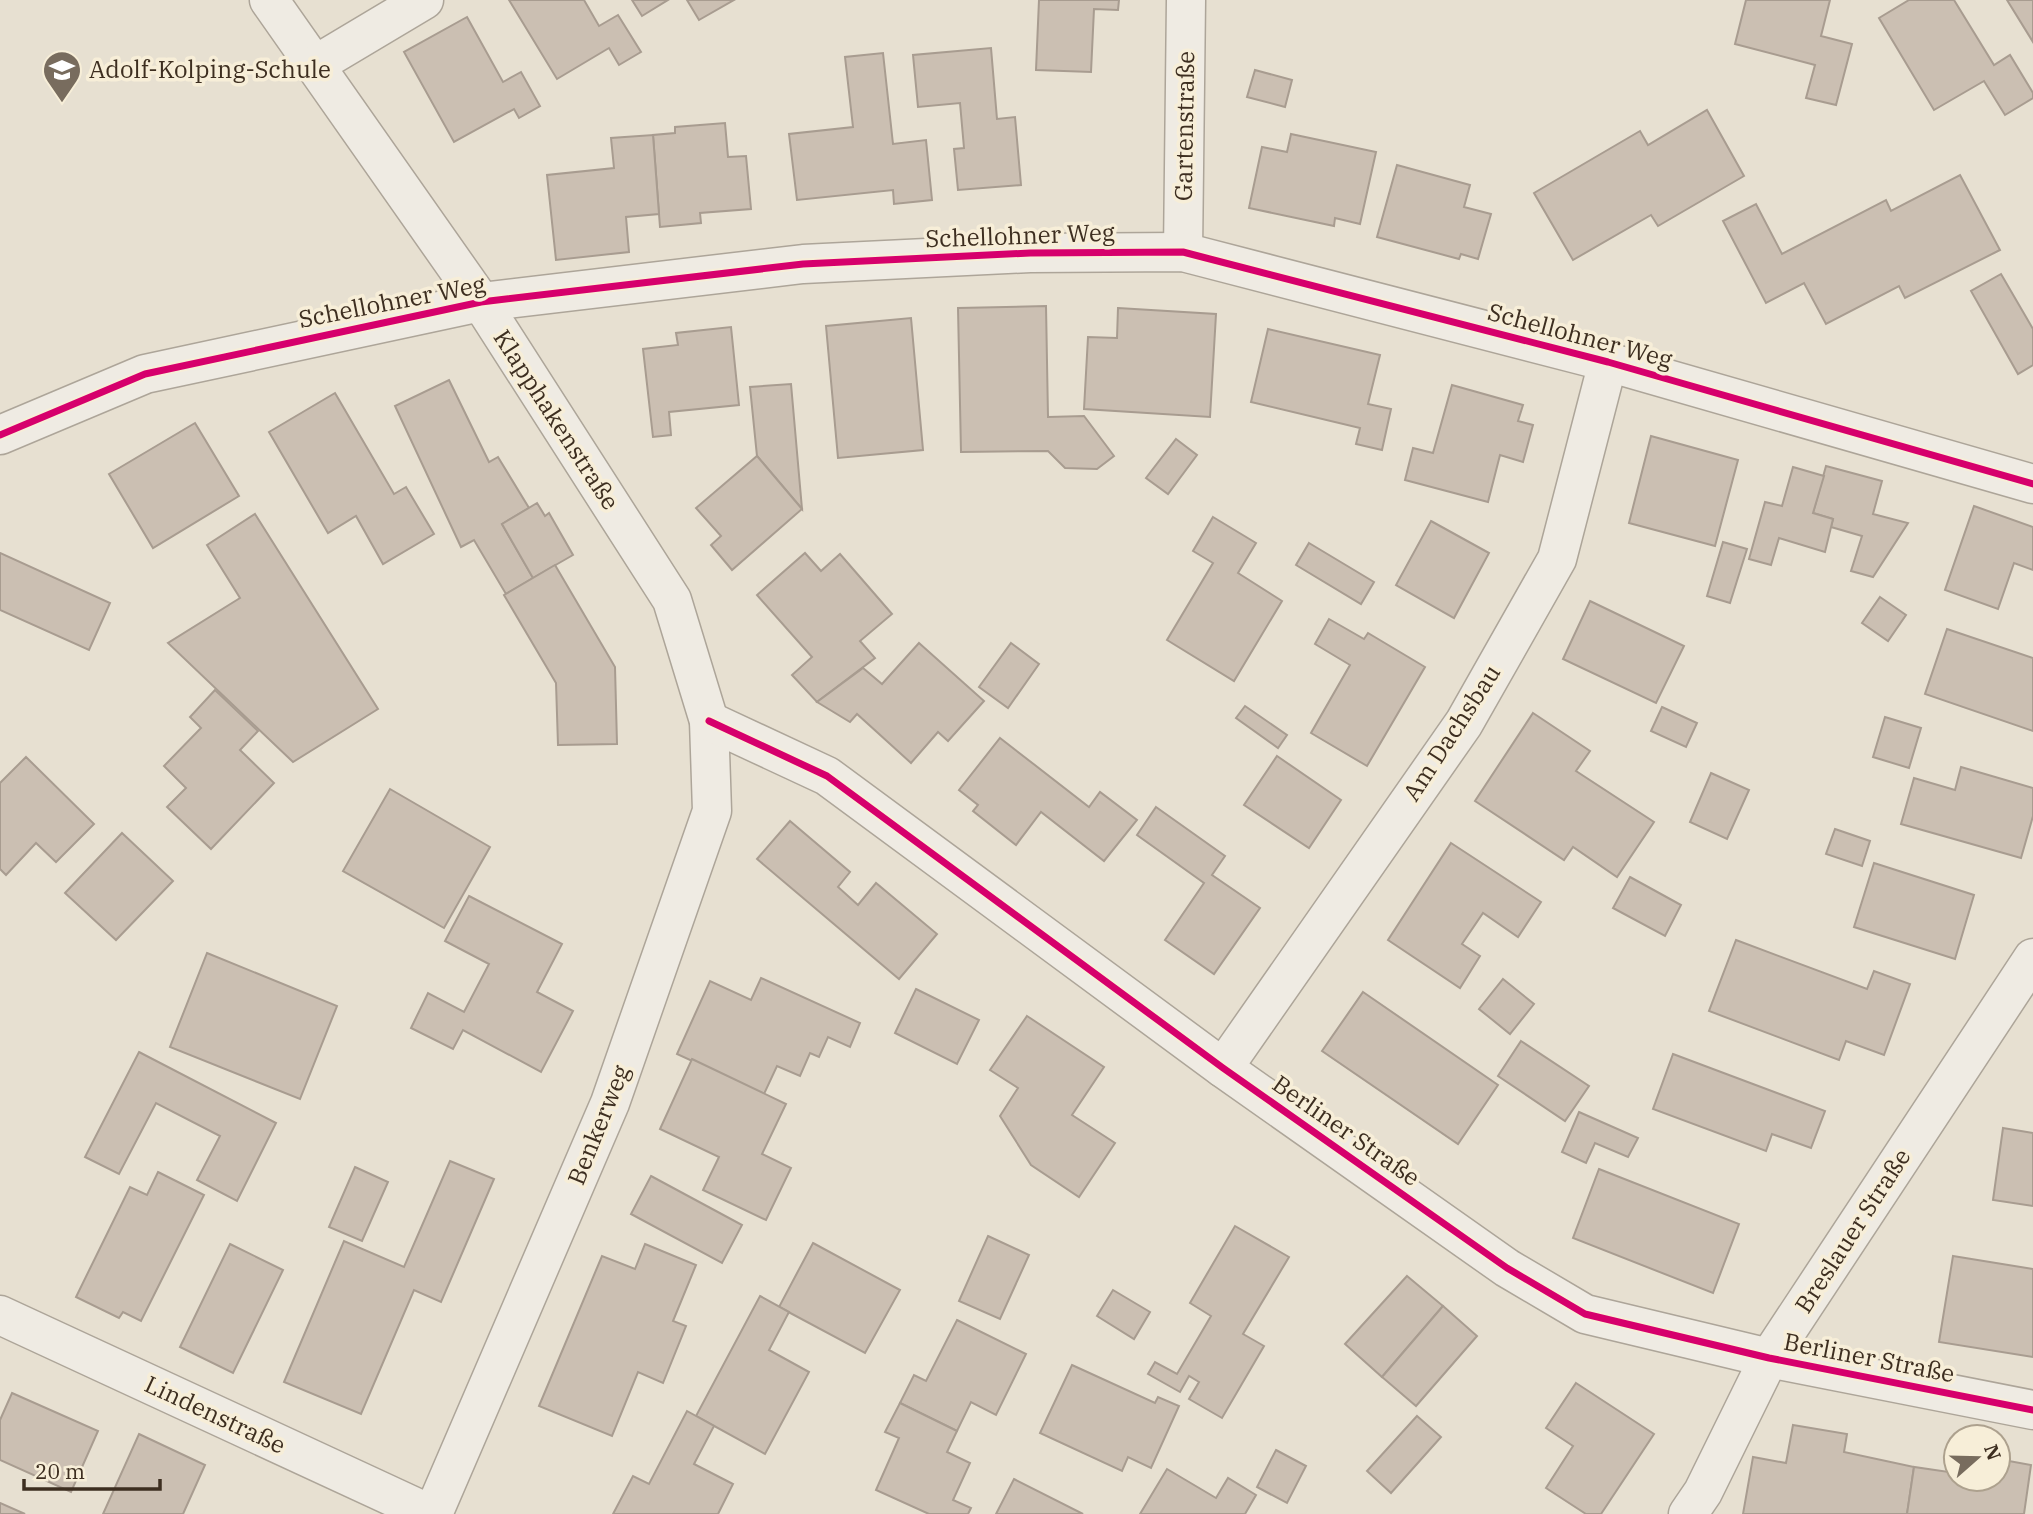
<svg xmlns="http://www.w3.org/2000/svg" width="2033" height="1514" font-family="'IBM Plex Serif',serif">
<style>
.building{fill:#cbbfb2;stroke:#a89c90;stroke-width:2}
.lines{fill:none;stroke-linecap:round;stroke-linejoin:round}
.minor-casing{stroke:#ada599;stroke-width:41}
.tertiary-casing{stroke:#ada599;stroke-width:41}
.minor{stroke:#efebe3;stroke-width:38}
.tertiary{stroke:#efebe3;stroke-width:38}
.cycleway-casing{stroke:#f7eed8;stroke-width:11}
.cycleway{stroke:#d6006c;stroke-width:7}
.labels{text-anchor:middle;stroke-width:7;stroke-linejoin:round;paint-order:stroke}
.poi-label{font-size:24px;fill:#3d2e20;stroke:#f7eed8;text-anchor:start}
.street-label{font-size:24px;fill:#3d2e20;stroke:#f7eed8}
</style>
<rect width="100%" height="100%" fill="#e7e0d1"/>
<g class="building">
<polygon points="509,0 584,0 599,26 618,15 641,52 619,65 609,48 557,79"/>
<polygon points="632,0 668,0 642,16"/>
<polygon points="687,0 734,0 699,20"/>
<polygon points="1039,0 1119,0 1118,10 1094,9 1091,72 1036,70"/>
<polygon points="1746,0 1830,0 1821,36 1852,44 1836,105 1806,98 1815,65 1735,44"/>
<polygon points="1909,0 1954,0 1994,65 2010,55 2033,93 2033,98 2005,115 1984,81 1934,110 1879,18"/>
<polygon points="2007,0 2033,0 2033,42"/>
<polygon points="467,17 503,82 521,72 540,106 519,118 514,109 454,142 404,52"/>
<polygon points="991,48 997,119 1015,117 1021,185 958,190 954,149 964,148 960,103 918,107 913,55"/>
<polygon points="883,53 893,144 926,140 932,200 894,204 893,190 797,200 789,134 853,127 845,57"/>
<polygon points="1255,70 1292,80 1285,107 1247,97"/>
<polygon points="1707,110 1744,176 1658,226 1651,215 1573,260 1534,193 1640,131 1648,145"/>
<polygon points="725,123 728,157 746,156 751,209 700,213 701,223 660,227 653,135 675,133 675,127"/>
<polygon points="1291,134 1376,152 1360,224 1335,218 1334,226 1249,208 1262,147 1287,152"/>
<polygon points="653,135 659,214 626,217 629,252 556,260 547,175 614,168 611,138"/>
<polygon points="1397,165 1470,185 1464,207 1491,214 1478,259 1461,254 1459,259 1377,237"/>
<polygon points="1960,175 2000,250 1905,298 1899,286 1826,324 1804,283 1766,303 1723,221 1756,204 1782,254 1886,200 1891,211"/>
<polygon points="2001,274 2033,329 2033,365 2018,374 1971,291"/>
<polygon points="1046,306 1048,417 1084,416 1114,456 1097,469 1065,468 1048,451 961,452 958,308"/>
<polygon points="1118,308 1216,314 1210,417 1084,409 1088,337 1117,338"/>
<polygon points="911,318 923,450 838,458 826,326"/>
<polygon points="731,327 739,405 669,412 671,435 653,437 643,349 678,345 676,333"/>
<polygon points="1268,329 1380,355 1368,404 1391,409 1382,450 1356,444 1360,428 1251,402"/>
<polygon points="449,380 489,462 498,457 529,508 502,524 533,578 506,594 474,540 461,547 395,406"/>
<polygon points="791,384 802,509 757,456 750,387"/>
<polygon points="1452,385 1523,405 1518,421 1533,425 1523,462 1500,455 1488,502 1405,480 1413,448 1433,453"/>
<polygon points="335,393 394,494 406,487 434,534 383,564 356,516 328,533 269,432"/>
<polygon points="195,423 239,496 153,548 109,474"/>
<polygon points="1651,436 1738,460 1715,546 1629,523"/>
<polygon points="1176,439 1197,455 1168,494 1146,478"/>
<polygon points="757,456 802,509 732,570 711,545 721,536 696,508"/>
<polygon points="1826,466 1882,481 1873,514 1908,523 1873,577 1851,571 1862,536 1831,527 1833,519 1813,513"/>
<polygon points="1793,467 1824,476 1813,513 1833,519 1825,552 1779,538 1771,565 1749,559 1765,502 1782,506"/>
<polygon points="537,503 545,516 549,513 573,555 533,578 502,524"/>
<polygon points="1974,506 2033,527 2033,570 2014,563 1998,609 1945,590"/>
<polygon points="255,514 378,709 293,762 168,643 240,598 207,545"/>
<polygon points="1213,517 1256,543 1238,573 1282,601 1234,681 1167,640 1213,563 1193,551"/>
<polygon points="1431,521 1489,553 1454,618 1396,585"/>
<polygon points="1723,542 1747,549 1730,603 1707,596"/>
<polygon points="1309,543 1374,582 1361,604 1296,565"/>
<polygon points="0,553 110,603 89,650 0,610"/>
<polygon points="805,553 821,571 840,554 892,614 860,641 875,658 817,702 792,675 812,657 757,595"/>
<polygon points="555,565 615,667 617,744 558,745 556,683 504,595"/>
<polygon points="1880,597 1906,615 1888,641 1862,623"/>
<polygon points="1590,601 1684,646 1656,703 1563,659"/>
<polygon points="1329,619 1364,639 1368,633 1425,667 1367,766 1311,733 1350,665 1315,644"/>
<polygon points="1947,629 2033,658 2033,731 1925,694"/>
<polygon points="919,643 984,701 948,741 938,732 911,763 857,714 850,722 817,702 863,668 882,684"/>
<polygon points="1011,643 1039,664 1008,708 979,687"/>
<polygon points="215,690 258,731 240,750 274,783 211,849 167,807 186,788 164,766 201,728 190,717"/>
<polygon points="1245,706 1287,735 1278,748 1236,718"/>
<polygon points="1662,707 1697,723 1686,747 1651,731"/>
<polygon points="1533,713 1590,751 1576,771 1654,822 1617,877 1573,847 1564,860 1475,801"/>
<polygon points="1885,717 1921,728 1909,768 1873,757"/>
<polygon points="1000,738 1089,807 1100,792 1137,820 1104,861 1041,812 1016,845 973,811 978,805 959,790"/>
<polygon points="1277,756 1341,800 1309,848 1244,805"/>
<polygon points="26,757 94,824 56,862 36,843 6,875 0,869 0,783"/>
<polygon points="1961,767 2033,788 2033,816 2021,858 1901,824 1914,778 1955,790"/>
<polygon points="1711,773 1749,790 1727,839 1690,822"/>
<polygon points="390,789 490,847 444,928 343,871"/>
<polygon points="1156,807 1225,856 1212,875 1260,908 1214,974 1165,940 1204,883 1137,835"/>
<polygon points="790,821 850,872 838,887 858,905 876,883 937,934 899,979 757,859"/>
<polygon points="1835,829 1870,841 1862,866 1826,854"/>
<polygon points="122,833 173,881 116,940 65,893"/>
<polygon points="1451,843 1541,902 1518,937 1483,913 1462,944 1480,956 1460,988 1388,940"/>
<polygon points="1874,863 1974,895 1955,959 1854,927"/>
<polygon points="1630,877 1681,905 1665,936 1613,908"/>
<polygon points="469,896 562,944 537,992 573,1011 541,1072 463,1030 453,1049 411,1028 428,993 464,1012 489,964 445,941"/>
<polygon points="1736,940 1867,989 1874,971 1910,984 1884,1055 1846,1041 1839,1060 1709,1011"/>
<polygon points="207,953 337,1006 300,1099 170,1047"/>
<polygon points="761,978 860,1023 850,1047 828,1037 819,1057 810,1053 800,1076 777,1066 764,1094 677,1054 710,981 751,1000"/>
<polygon points="1503,979 1534,1004 1510,1034 1479,1009"/>
<polygon points="916,989 979,1020 957,1064 895,1033"/>
<polygon points="1363,992 1498,1085 1458,1144 1322,1051"/>
<polygon points="1027,1016 1104,1067 1072,1115 1115,1143 1079,1197 1031,1165 1000,1116 1018,1088 990,1070"/>
<polygon points="1521,1041 1589,1086 1565,1121 1498,1076"/>
<polygon points="139,1052 276,1123 237,1201 197,1180 220,1136 156,1103 119,1174 85,1157"/>
<polygon points="1673,1054 1825,1111 1811,1148 1772,1134 1766,1151 1653,1109"/>
<polygon points="692,1059 786,1104 762,1154 791,1168 766,1220 703,1190 719,1157 660,1129"/>
<polygon points="1579,1112 1638,1138 1628,1157 1595,1143 1586,1163 1562,1152"/>
<polygon points="2003,1128 2033,1133 2033,1206 1993,1200"/>
<polygon points="450,1161 494,1179 441,1302 414,1290 361,1414 284,1382 344,1241 404,1267"/>
<polygon points="355,1167 388,1182 362,1241 329,1227"/>
<polygon points="1599,1169 1739,1224 1713,1293 1573,1238"/>
<polygon points="158,1172 204,1195 141,1321 123,1312 119,1318 76,1297 130,1187 147,1195"/>
<polygon points="651,1176 742,1225 722,1263 631,1214"/>
<polygon points="1235,1226 1289,1257 1243,1334 1264,1346 1222,1418 1189,1399 1199,1382 1189,1376 1180,1392 1148,1374 1155,1362 1177,1374 1211,1316 1190,1303"/>
<polygon points="988,1236 1029,1255 1000,1319 959,1301"/>
<polygon points="813,1243 900,1290 865,1353 779,1307"/>
<polygon points="230,1244 283,1270 233,1373 180,1347"/>
<polygon points="645,1244 696,1265 673,1321 686,1326 663,1383 638,1372 612,1436 539,1406 602,1256 635,1269"/>
<polygon points="1953,1256 2033,1269 2033,1357 1939,1342"/>
<polygon points="1407,1276 1443,1306 1382,1377 1345,1344"/>
<polygon points="1113,1290 1150,1312 1134,1339 1097,1316"/>
<polygon points="760,1296 789,1312 769,1350 809,1372 765,1454 696,1416"/>
<polygon points="1443,1306 1477,1336 1416,1406 1382,1377"/>
<polygon points="957,1320 1026,1354 996,1415 971,1402 957,1431 900,1403 914,1375 926,1381"/>
<polygon points="1072,1365 1155,1403 1158,1397 1179,1406 1151,1468 1128,1457 1122,1471 1040,1433"/>
<polygon points="1576,1383 1654,1434 1601,1514 1586,1514 1546,1488 1573,1446 1546,1428"/>
<polygon points="12,1393 98,1431 71,1492 0,1460 0,1420"/>
<polygon points="900,1403 957,1431 947,1452 970,1463 953,1500 971,1508 968,1514 929,1514 876,1490 899,1438 885,1432"/>
<polygon points="687,1411 714,1426 694,1464 733,1484 718,1514 613,1514 633,1476 649,1484"/>
<polygon points="1417,1416 1441,1437 1391,1493 1367,1471"/>
<polygon points="1793,1425 1847,1434 1844,1452 1914,1467 1907,1514 1743,1514 1753,1457 1786,1463"/>
<polygon points="139,1434 205,1465 183,1514 103,1514"/>
<polygon points="1276,1450 1306,1466 1287,1503 1257,1487"/>
<polygon points="1998,1459 2031,1465 2024,1514 1907,1514 1914,1467 1956,1473 1956,1479 1998,1479"/>
<polygon points="1167,1469 1216,1498 1228,1478 1256,1495 1245,1514 1140,1514"/>
<polygon points="1014,1479 1083,1514 996,1514"/>
<polygon points="0,1503 25,1514 0,1514"/>
</g>
<g class="lines">
<defs>
<g id="minor">
<polyline points="269,0 481,302 672,600 709,721 712,811 610,1103 433,1514"/>
<polyline points="315,65 424,0"/>
<polyline points="1183,252 1186,0"/>
<polyline points="0,435 145,374 481,302 803,264 1030,253 1183,252 1608,362 2033,484"/>
<polyline points="709,721 827,776 1223,1068 1507,1268 1585,1314 1769,1358 2033,1410"/>
<polyline points="1223,1068 1464,723 1557,559 1608,362"/>
<polyline points="1688,1514 1703,1492 1769,1358 2033,958"/>
</g>
<polyline id="tertiary" points="0,1315 430,1514"/>
</defs>
<use href="#minor" class="minor-casing"/>
<use href="#tertiary" class="tertiary-casing"/>
<use href="#minor" class="minor"/>
<use href="#tertiary" class="tertiary"/>
<defs>
<g id="cycleway">
<polyline points="0,435 145,374 481,302 803,264 1030,253 1183,252 1608,362 2033,484"/>
<polyline points="709,721 827,776 1223,1068 1507,1268 1585,1314 1769,1358 2033,1410"/>
</g>
</defs>
<use href="#cycleway" class="cycleway-casing"/>
<use href="#cycleway" class="cycleway"/>
</g>
<defs>
<symbol id="school-pin" viewBox="-11 -11 22 30"><path d="M0 17L-7.5 6A9.5 9.5 0 1 1 7.5 6Z" fill="#786c5e" stroke="#f7eed8"/><path d="M0-5L7-2L0 1L-7-2ZM-4 1L0 2.5L4 1V4Q0 6-4 4Z" fill="#fff"/></symbol>
</defs>
<g fill-rule="evenodd">
<use href="#school-pin" x="40" y="48" width="44" height="60"/>
</g>
<g class="labels">
<g class="poi-label">
<text x="89" y="78">Adolf-Kolping-Schule</text>
</g>
<g class="street-label">
<text transform="translate(1185 126) rotate(-89)" y="8">Gartenstraße</text>
<text transform="translate(1020 236) rotate(-2)" y="8">Schellohner Weg</text>
<text transform="translate(392 302) rotate(-11)" y="8">Schellohner Weg</text>
<text transform="translate(1580 336) rotate(15)" y="8">Schellohner Weg</text>
<text transform="translate(556 420) rotate(57)" y="8">Klapphakenstraße</text>
<text transform="translate(1452 733) rotate(-57)" y="8">Am Dachsbau</text>
<text transform="translate(599 1125) rotate(-68)" y="8">Benkerweg</text>
<text transform="translate(1346 1131) rotate(35)" y="8">Berliner Straße</text>
<text transform="translate(1853 1231) rotate(-57)" y="8">Breslauer Straße</text>
<text transform="translate(1869 1358) rotate(11)" y="8">Berliner Straße</text>
<text transform="translate(215 1415) rotate(25)" y="8">Lindenstraße</text>
</g>
</g>
<g transform="translate(1977 1458) rotate(70)"><circle r="33" fill="#f7eed8" stroke="#ada18e" stroke-width="2"/>
<path d="M0-5L12 26L0 18L-12 26Z" fill="#786c5e"/>
<text y="-10" font-size="19" font-weight="bold" text-anchor="middle" fill="#3d2e20">N</text>
</g>
<path d="M24 1479v10h136v-10" fill="none" stroke="#3d2e20" stroke-width="3.5"/>
<text x="35" y="1479" font-size="21" fill="#3d2e20" stroke="#f7eed8" stroke-width="5" paint-order="stroke">20 m</text>
</svg>
